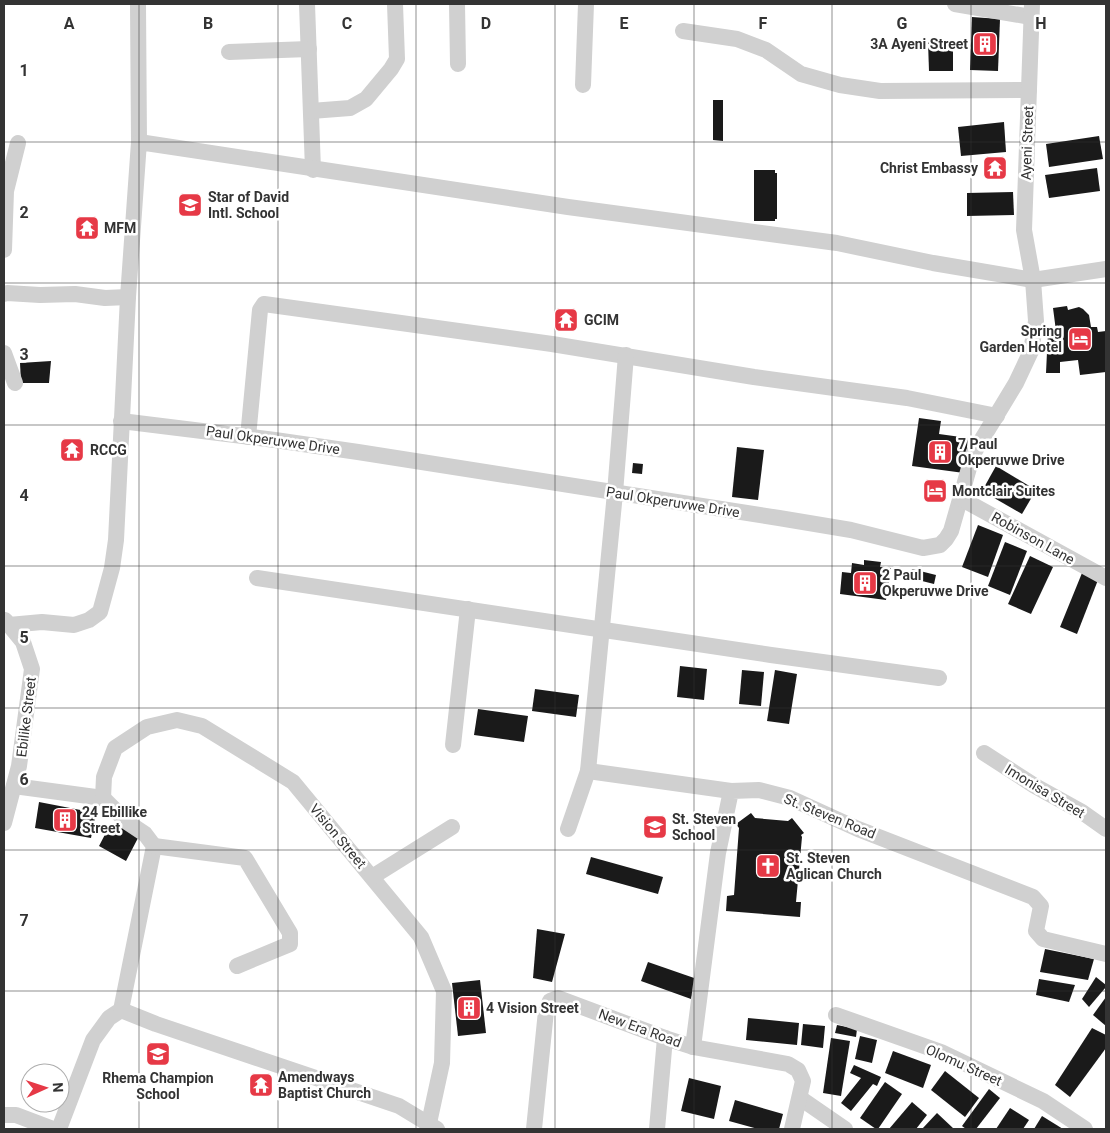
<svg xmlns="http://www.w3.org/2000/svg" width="1110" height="1133" font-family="Roboto,sans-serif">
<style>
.building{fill:#1a1a1a}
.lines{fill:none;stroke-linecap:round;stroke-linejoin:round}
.minor{stroke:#d0d0d0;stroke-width:16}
.grid{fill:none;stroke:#333;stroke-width:1;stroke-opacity:0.55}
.labels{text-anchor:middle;stroke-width:5;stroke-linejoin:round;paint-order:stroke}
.poi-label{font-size:14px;font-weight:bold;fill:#333;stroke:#fff;text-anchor:start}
.street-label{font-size:14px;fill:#333;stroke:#fff}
.grid-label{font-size:16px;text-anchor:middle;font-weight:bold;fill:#333;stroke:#fff;stroke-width:5;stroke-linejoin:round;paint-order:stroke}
</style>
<rect width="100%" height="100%" fill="#fff"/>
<g class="building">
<polygon points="972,17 1000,19 998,71 970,70"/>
<polygon points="928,42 953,42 953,71 929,71"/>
<polygon points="713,100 723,100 723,141 713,140"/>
<polygon points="1004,122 1006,152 961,156 958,127"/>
<polygon points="1099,136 1103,159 1049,167 1046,144"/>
<polygon points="1097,168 1100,191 1049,198 1045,175"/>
<polygon points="754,170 775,170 775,173 777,173 777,219 775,219 775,221 754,221"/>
<polygon points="1013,192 1014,215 967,216 967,193"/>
<polygon points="1067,306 1068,310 1079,307 1083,309 1089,315 1091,327 1097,327 1098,332 1106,331 1106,372 1080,375 1078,360 1060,362 1060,373 1046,373 1048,331 1056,331 1053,308"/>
<polygon points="51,361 49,383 21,383 20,363"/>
<polygon points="919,418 941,421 939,434 968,438 964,473 912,466"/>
<polygon points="737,447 764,450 758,500 732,497"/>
<polygon points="633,463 643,464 642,474 632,473"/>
<polygon points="996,466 1036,490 1022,514 982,491"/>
<polygon points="978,525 1003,535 988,577 962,567"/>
<polygon points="1005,542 1027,551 1010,595 988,586"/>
<polygon points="1030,556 1053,567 1031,614 1008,604"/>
<polygon points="864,560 881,562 880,567 891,568 886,600 840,594 842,572 851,573 852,563 864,565"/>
<polygon points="912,569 936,575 934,584 910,578"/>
<polygon points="1082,573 1098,580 1077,634 1060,627"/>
<polygon points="680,666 707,669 704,700 677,697"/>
<polygon points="742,670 764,672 761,706 739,704"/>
<polygon points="775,670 797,674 789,724 767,721"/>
<polygon points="535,689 579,695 576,717 532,711"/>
<polygon points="478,709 528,716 524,742 474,735"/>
<polygon points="39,802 96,813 91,838 35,828"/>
<polygon points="751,813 755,818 788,821 792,818 804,833 801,835 802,837 796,902 801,902 800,917 726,911 727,896 734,895 739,828 736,824"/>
<polygon points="111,823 117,827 119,824 138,838 126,861 99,846"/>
<polygon points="591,857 663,877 658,894 586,874"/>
<polygon points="537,929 565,934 552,982 533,978"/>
<polygon points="1045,949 1094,959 1088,980 1040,972"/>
<polygon points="648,962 697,979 691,999 641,981"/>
<polygon points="1096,977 1106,985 1106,987 1089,1007 1082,999"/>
<polygon points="1039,979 1075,985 1069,1002 1036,995"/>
<polygon points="480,980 486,1033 458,1036 452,983"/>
<polygon points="1106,997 1106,1026 1093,1015"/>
<polygon points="748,1018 799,1023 797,1045 746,1040"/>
<polygon points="803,1024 825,1026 823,1048 801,1045"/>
<polygon points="837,1025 857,1029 856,1037 835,1033"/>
<polygon points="1092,1028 1106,1035 1106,1048 1070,1097 1055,1085"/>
<polygon points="860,1036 877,1040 872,1063 855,1059"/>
<polygon points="831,1038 850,1041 841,1096 823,1093"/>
<polygon points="893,1051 931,1065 923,1088 885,1073"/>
<polygon points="854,1065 881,1077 877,1086 873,1084 851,1111 841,1103 861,1078 850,1073"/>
<polygon points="945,1071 979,1098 965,1117 931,1090"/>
<polygon points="689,1078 721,1086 714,1119 681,1111"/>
<polygon points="885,1082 902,1094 878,1129 876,1129 860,1118"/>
<polygon points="989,1089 1000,1098 976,1129 966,1129 962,1126"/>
<polygon points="735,1100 783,1114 779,1129 758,1129 729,1121"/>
<polygon points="912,1102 927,1115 916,1129 889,1129"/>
<polygon points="1010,1108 1029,1120 1023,1129 996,1129"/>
<polygon points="937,1113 954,1129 922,1129"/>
<polygon points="1042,1116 1063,1129 1034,1129"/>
</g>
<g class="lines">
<g class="minor">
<polyline points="138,4 139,142"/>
<polyline points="307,4 313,170"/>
<polyline points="457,4 458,64"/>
<polyline points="955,4 1031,17"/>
<polyline points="683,31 737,39 766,50 801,74 840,85 880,91 1029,90"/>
<polyline points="229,52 309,49"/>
<polyline points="583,85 586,4"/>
<polyline points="311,111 350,108 366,99 391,69 397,59 395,4"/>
<polyline points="4,250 6,191 18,143"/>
<polyline points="4,294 7,293 40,295 75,294 105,298 128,297"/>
<polyline points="4,353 15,383"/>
<polyline points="121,421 275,440 358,452 779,518 851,530 923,548 940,545 946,539 951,531 973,454 1016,383 1031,351 1036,321 1033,280 1024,230 1032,4"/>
<polyline points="248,437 260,310 264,304 552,344 754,377 907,398 997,416"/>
<polyline points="960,498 1106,578"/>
<polyline points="257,578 771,655 939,678"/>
<polyline points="9,625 42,622 74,625 89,620 100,612 112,568 116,540 128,297 139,142 568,207 837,243 933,263 1033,280 1106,269"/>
<polyline points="453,745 468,609"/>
<polyline points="984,753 1035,786 1082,812 1106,829"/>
<polyline points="588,771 731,791"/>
<polyline points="14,786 103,798 127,822 145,834 154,846 121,1010 109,1018 93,1040 59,1129"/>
<polyline points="103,798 104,777 115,748 147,727 177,720 202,726 293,782 421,937 444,991 442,1063 429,1123"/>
<polyline points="4,823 19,766 32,669 23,642 5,620"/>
<polyline points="568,829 588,771 615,493 626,355"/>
<polyline points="154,846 245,858 290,933 290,944 237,966"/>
<polyline points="372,877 452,827"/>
<polyline points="121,1010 156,1024 399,1106 437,1129"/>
<polyline points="836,1015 941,1052 1043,1101 1085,1129"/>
<polyline points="693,1047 718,853 731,791 759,790 790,798 858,829 1033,897 1041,906 1036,931 1043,939 1106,954"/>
<polyline points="800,1098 845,1129"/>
<polyline points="4,1115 16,1115 53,1129"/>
<polyline points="534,1129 546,1011 550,1001 558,998 665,1038 693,1047 788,1064 798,1070 803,1081 792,1129"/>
<polyline points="657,1129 665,1038"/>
</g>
</g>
<path class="grid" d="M139,4V1129M278,4V1129M416,4V1129M555,4V1129M694,4V1129M832,4V1129M971,4V1129M4,142H1106M4,283H1106M4,425H1106M4,566H1106M4,708H1106M4,850H1106M4,991H1106"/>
<defs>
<symbol id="building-square" viewBox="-11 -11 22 22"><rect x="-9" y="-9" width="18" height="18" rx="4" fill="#e63946" stroke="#fff"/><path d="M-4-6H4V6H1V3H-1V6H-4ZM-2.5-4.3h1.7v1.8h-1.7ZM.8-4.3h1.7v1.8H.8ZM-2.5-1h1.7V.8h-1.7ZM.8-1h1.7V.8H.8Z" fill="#fff"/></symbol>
<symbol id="temple-square" viewBox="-11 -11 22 22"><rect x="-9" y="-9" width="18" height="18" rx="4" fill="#e63946" stroke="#fff"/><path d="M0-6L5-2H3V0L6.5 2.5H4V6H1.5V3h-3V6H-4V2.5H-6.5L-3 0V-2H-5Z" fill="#fff"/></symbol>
<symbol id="school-square" viewBox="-11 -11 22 22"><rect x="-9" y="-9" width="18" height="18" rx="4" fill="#e63946" stroke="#fff"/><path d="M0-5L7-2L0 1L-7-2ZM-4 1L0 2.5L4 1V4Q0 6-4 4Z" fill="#fff"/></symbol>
<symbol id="hotel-square" viewBox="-11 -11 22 22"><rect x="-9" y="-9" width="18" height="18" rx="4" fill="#e63946" stroke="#fff"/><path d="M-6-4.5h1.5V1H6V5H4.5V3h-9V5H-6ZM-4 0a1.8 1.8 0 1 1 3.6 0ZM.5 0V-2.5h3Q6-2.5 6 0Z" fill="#fff"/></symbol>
<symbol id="church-square" viewBox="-11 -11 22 22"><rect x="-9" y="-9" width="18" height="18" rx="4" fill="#e63946" stroke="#fff"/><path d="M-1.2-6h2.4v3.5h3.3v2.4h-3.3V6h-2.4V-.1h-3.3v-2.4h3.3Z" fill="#fff"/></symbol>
</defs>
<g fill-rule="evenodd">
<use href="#building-square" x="971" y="30" width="28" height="28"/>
<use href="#temple-square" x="981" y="154" width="28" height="28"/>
<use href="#school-square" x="176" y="191" width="28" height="28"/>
<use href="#temple-square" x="73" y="214" width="28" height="28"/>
<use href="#temple-square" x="552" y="306" width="28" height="28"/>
<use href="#hotel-square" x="1066" y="325" width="28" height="28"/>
<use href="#temple-square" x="58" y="436" width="28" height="28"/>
<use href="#building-square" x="926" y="438" width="28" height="28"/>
<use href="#hotel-square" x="921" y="477" width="28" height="28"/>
<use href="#building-square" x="851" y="569" width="28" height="28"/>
<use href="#building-square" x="51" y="806" width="28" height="28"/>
<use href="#school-square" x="641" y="813" width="28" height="28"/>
<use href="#church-square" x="754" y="852" width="28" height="28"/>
<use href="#building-square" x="455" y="994" width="28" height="28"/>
<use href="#school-square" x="144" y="1040" width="28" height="28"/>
<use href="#temple-square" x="247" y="1071" width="28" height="28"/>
</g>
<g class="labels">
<g class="poi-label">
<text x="968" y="49" text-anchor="end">3A Ayeni Street</text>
<text x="978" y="173" text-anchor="end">Christ Embassy</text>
<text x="208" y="202">Star of David<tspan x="208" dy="16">Intl. School</tspan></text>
<text x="104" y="233">MFM</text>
<text x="584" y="325">GCIM</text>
<text x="1062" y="336" text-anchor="end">Spring<tspan x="1062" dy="16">Garden Hotel</tspan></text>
<text x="958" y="449">7 Paul<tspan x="958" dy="16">Okperuvwe Drive</tspan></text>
<text x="90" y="455">RCCG</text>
<text x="952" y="496">Montclair Suites</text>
<text x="882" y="580">2 Paul<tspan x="882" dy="16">Okperuvwe Drive</tspan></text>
<text x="82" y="817">24 Ebillike<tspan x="82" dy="16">Street</tspan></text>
<text x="672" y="824">St. Steven<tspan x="672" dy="16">School</tspan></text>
<text x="786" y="863">St. Steven<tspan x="786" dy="16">Aglican Church</tspan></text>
<text x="486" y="1013">4 Vision Street</text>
<text x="278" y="1082">Amendways<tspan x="278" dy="16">Baptist Church</tspan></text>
<text x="158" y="1083" text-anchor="middle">Rhema Champion<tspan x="158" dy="16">School</tspan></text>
</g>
<g class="street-label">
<text transform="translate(1027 143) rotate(-88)" y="5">Ayeni Street</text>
<text transform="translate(273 440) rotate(8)" y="5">Paul Okperuvwe Drive</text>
<text transform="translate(673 502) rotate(9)" y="5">Paul Okperuvwe Drive</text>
<text transform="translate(1033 538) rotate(29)" y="5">Robinson Lane</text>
<text transform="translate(26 717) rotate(-83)" y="5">Ebilike Street</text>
<text transform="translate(1045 791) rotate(31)" y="5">Imonisa Street</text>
<text transform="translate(830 816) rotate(22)" y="5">St. Steven Road</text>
<text transform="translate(338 836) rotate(50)" y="5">Vision Street</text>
<text transform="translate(640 1028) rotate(20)" y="5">New Era Road</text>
<text transform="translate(964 1065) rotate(24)" y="5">Olomu Street</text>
</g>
</g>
<g class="grid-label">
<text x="69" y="29">A</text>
<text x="208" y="29">B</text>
<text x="347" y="29">C</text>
<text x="486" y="29">D</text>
<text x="624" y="29">E</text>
<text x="763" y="29">F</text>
<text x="902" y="29">G</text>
<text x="1041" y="29">H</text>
<text x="24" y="76">1</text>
<text x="24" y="218">2</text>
<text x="24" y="360">3</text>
<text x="24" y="501">4</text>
<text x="24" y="643">5</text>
<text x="24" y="785">6</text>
<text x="24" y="926">7</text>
</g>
<rect width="1110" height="1133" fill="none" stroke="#333333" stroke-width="10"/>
<g transform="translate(45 1088) rotate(87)"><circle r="24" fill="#ffffff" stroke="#adadad"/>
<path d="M0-4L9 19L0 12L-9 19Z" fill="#e63946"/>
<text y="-8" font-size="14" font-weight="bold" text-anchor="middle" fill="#333333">N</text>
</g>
</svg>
